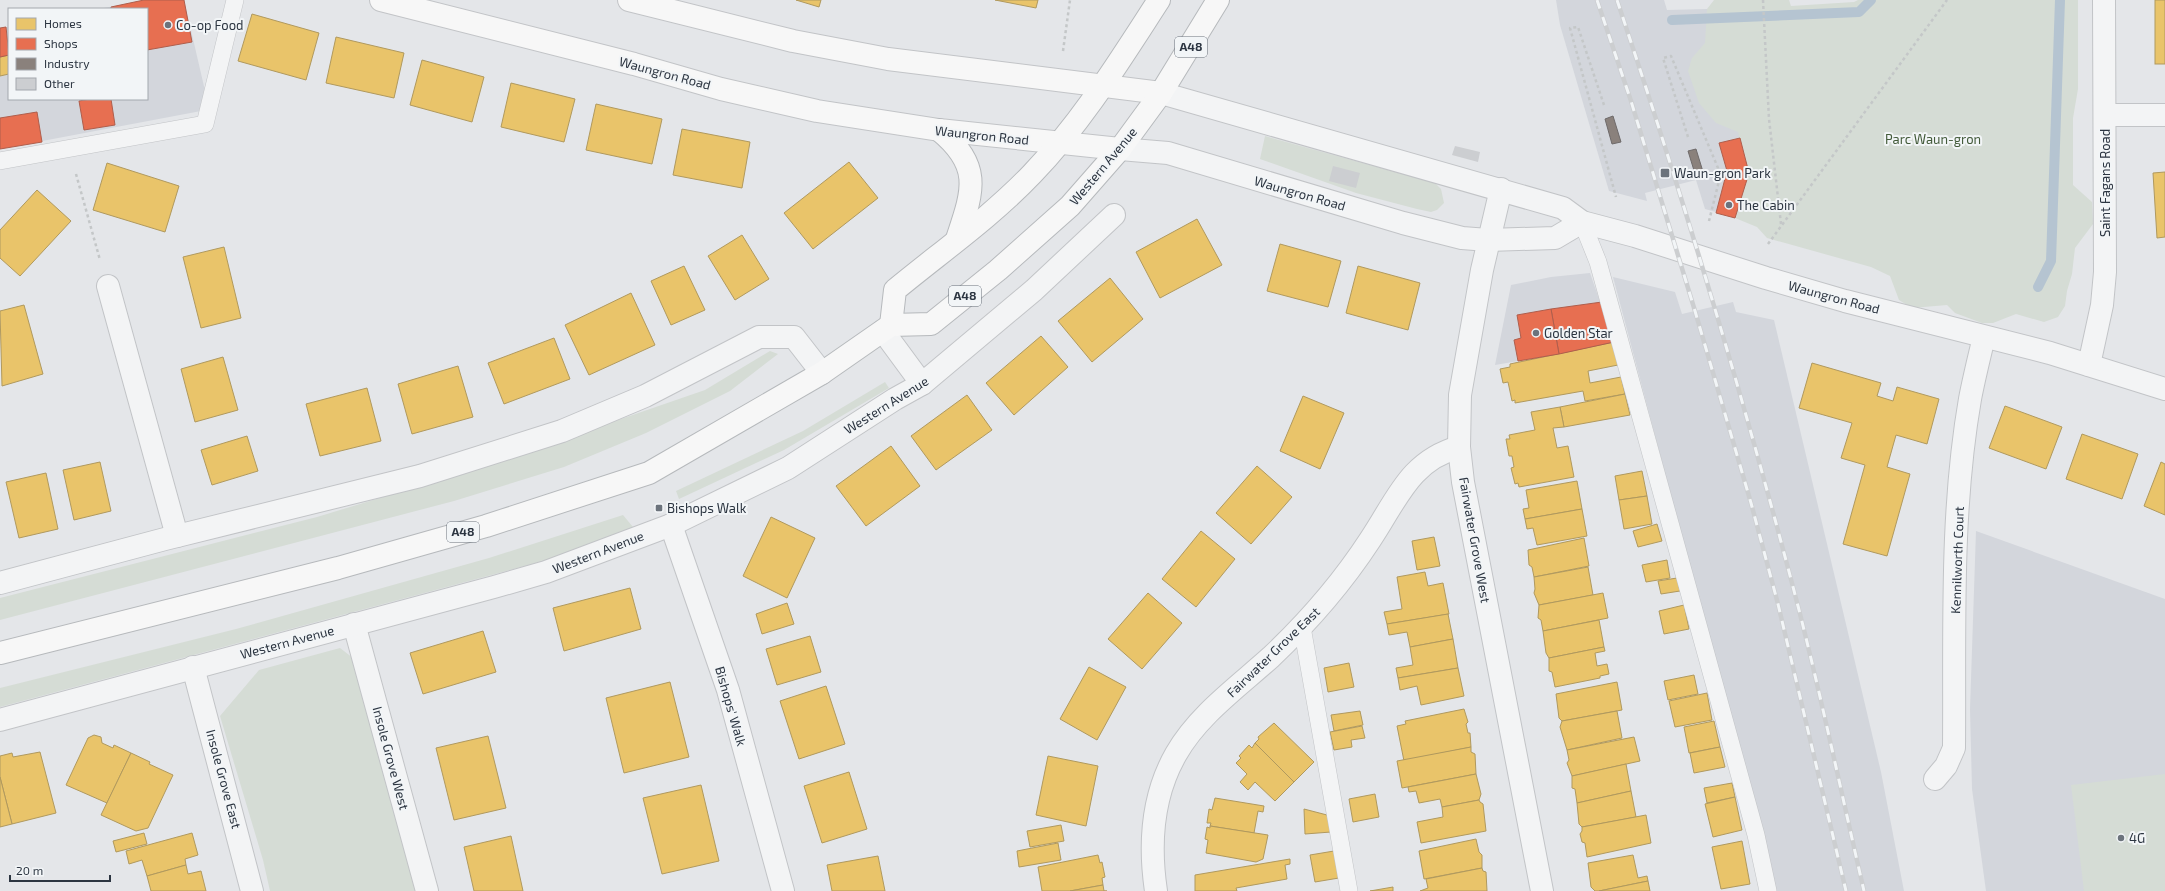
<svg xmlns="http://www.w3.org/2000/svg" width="2165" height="891" font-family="'Exo 2',sans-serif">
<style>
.built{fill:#d3d6dc}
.green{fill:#d5dcd5}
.homes{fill:#e9c46a;stroke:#b0995e}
.shops{fill:#e76f51;stroke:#af5e4c}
.industry{fill:#8a817c;stroke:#6e6a6a}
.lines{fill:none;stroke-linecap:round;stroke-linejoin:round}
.stream{stroke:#b5c4d1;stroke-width:10}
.building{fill:#ccced1}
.service-casing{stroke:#c2c4c7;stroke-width:18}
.minor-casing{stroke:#c2c4c7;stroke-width:24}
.tertiary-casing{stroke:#c2c4c7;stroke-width:24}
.secondary-casing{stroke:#c2c4c7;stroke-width:24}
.trunk-casing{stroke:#b6b9bc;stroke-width:24}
.path{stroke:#c4c7c8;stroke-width:2.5;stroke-dasharray:3 3;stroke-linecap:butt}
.service{stroke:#f3f4f5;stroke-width:17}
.minor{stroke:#f3f4f5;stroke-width:22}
.tertiary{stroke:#f3f4f5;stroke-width:22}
.secondary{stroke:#f7f7f7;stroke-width:22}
.trunk{stroke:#f7f7f7;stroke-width:22}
.rail-casing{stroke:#ccced0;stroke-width:4.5}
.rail{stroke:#f2f5f7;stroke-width:3;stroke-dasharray:9;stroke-linecap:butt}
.poi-dot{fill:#6c737c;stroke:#f2f5f7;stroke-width:1.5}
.labels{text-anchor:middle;stroke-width:4;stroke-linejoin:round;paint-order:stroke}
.shield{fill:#f2f5f7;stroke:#676f78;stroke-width:1}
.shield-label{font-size:12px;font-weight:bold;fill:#2c3541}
.poi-label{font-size:13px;fill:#2c3541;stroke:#f2f5f7;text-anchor:start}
.street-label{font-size:13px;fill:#2c3541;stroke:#f2f5f7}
.park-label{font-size:13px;fill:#435b3a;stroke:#f2f5f7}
</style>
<rect width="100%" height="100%" fill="#e4e6e9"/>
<g class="built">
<polygon points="144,0 184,0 206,95 201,111 0,149 0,28 9,27 9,99 147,99 147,9 99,9"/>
<polygon points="1556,0 1664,0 1667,10 1707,9 1763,225 1705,209 1696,180 1645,193 1647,201 1609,191 1560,25"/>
<polygon points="1590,273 1600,302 1559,354 1495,365 1511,285 1551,277"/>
<polygon points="1613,277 1675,292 1682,314 1733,302 1736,312 1774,320 1881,772 1904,891 1776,891"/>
<polygon points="1976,531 2165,599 2165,891 1986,891 1972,789 1970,709"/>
</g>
<g class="green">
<polygon points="1714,0 1789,0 1791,6 1854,2 1858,0 2078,0 2078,89 2073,118 2073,185 2092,202 2093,224 2075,248 2072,274 2067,291 2065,306 2058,317 2044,322 2016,314 1993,323 1982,323 1955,313 1947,305 1912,308 1899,300 1890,276 1871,267 1767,238 1757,227 1735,218 1749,173 1738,132 1716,123 1699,103 1688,71 1692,58 1705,43 1707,9"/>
<polygon points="1265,136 1435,183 1441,189 1444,203 1437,210 1431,212 1417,209 1356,193 1260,159"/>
<polygon points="770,351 778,354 730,391 646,433 564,467 454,501 0,620 0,598 317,517 482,467 705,390"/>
<polygon points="885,382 889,388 784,450 679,499 676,491 803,431"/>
<polygon points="623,515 633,527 562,556 0,707 0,688 236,629 489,558"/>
<polygon points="340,648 353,658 416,891 270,891 263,860 220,716 259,670"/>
<polygon points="2165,774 2165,891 2084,891 2071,785"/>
</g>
<g class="homes">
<polygon points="796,0 821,0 819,7"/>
<polygon points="995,0 1038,0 1036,8"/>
<rect x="2155" y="0" width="10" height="64"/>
<polygon points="252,14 319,33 306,80 238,61"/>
<polygon points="336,37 404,53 394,98 326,83"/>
<polygon points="9,55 9,74 0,76 0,57"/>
<polygon points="422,60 484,77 472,122 410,105"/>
<polygon points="511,83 575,99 564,142 501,127"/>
<polygon points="596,104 662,119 652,164 586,150"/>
<polygon points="682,129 750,142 742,188 673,175"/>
<polygon points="849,162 878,198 813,249 784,213"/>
<polygon points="107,163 179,186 165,232 93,210"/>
<polygon points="2165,172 2165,237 2157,238 2153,173"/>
<polygon points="37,190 71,221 20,276 0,258 0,230"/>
<polygon points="1197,219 1222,265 1160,298 1136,252"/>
<polygon points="742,235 769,279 735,300 708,256"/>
<polygon points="1280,244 1341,261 1328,307 1267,291"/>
<polygon points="224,247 241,318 201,328 183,257"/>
<polygon points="684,266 705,310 671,325 651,281"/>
<polygon points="1358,266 1420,283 1408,330 1346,313"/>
<polygon points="1110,278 1143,319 1092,362 1058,321"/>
<polygon points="631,293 655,345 589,375 565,325"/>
<polygon points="24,305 43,374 2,386 0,311"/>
<polygon points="1041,336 1068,367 1014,415 986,383"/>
<polygon points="554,338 570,379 504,404 488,363"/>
<polygon points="1614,342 1618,365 1588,371 1590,383 1621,377 1625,394 1585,401 1583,391 1515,403 1515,400 1512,401 1508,382 1503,383 1500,369 1510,367 1510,364"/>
<polygon points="223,357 238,410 195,422 181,369"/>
<polygon points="1812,363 1881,383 1877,396 1893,401 1897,387 1939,399 1927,444 1896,435 1887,467 1910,474 1887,556 1843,544 1865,465 1841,458 1852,423 1799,408"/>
<polygon points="458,366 473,417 412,434 398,384"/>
<polygon points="367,388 381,441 320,456 306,404"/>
<polygon points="1625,394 1630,415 1564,427 1560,407"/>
<polygon points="967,395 992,430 936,470 911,436"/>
<polygon points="1303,396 1344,413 1320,469 1280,451"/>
<polygon points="2005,406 2062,427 2046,469 1989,448"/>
<polygon points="1560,407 1564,427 1553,428 1557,448 1568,446 1574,477 1519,487 1518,483 1515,484 1511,468 1514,467 1512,456 1509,456 1506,439 1510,439 1509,435 1535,430 1531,412"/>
<polygon points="2082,434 2138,454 2122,499 2066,479"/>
<polygon points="247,436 258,471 212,485 201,450"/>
<polygon points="891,446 920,486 866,526 836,486"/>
<polygon points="100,462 111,511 74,520 63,470"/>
<polygon points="2161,462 2165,464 2165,515 2144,506"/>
<polygon points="1257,466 1292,497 1251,544 1216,513"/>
<polygon points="1642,471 1647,496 1619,500 1615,476"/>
<polygon points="46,473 58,529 19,538 6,482"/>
<polygon points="1577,481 1582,509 1525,519 1523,509 1529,508 1526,490"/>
<polygon points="1647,496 1652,524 1624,529 1619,500"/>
<polygon points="1582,509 1587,536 1537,545 1533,528 1527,529 1525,519"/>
<polygon points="771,517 815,538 787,598 743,576"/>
<polygon points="1657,524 1662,541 1638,547 1633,531"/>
<polygon points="1201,531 1235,559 1196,607 1162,579"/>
<polygon points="1434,537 1440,566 1417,570 1412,541"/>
<polygon points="1584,538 1589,566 1534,577 1532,567 1529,565 1528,550"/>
<polygon points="1667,560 1670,578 1646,582 1642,565"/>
<polygon points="1588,567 1593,595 1539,605 1534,593 1535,589 1534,577"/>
<polygon points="1425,572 1428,586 1443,583 1449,614 1387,624 1384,612 1402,609 1397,577"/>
<polygon points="1677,578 1680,591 1661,594 1658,581"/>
<polygon points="630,588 641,629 564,651 553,608"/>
<polygon points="1148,593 1182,623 1142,669 1108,639"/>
<polygon points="1603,593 1608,618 1543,631 1541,620 1538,618 1539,605"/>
<polygon points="787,603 794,624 762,634 756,614"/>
<polygon points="1684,605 1689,629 1664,634 1659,611"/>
<polygon points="1448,614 1453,639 1410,647 1407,632 1389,635 1387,624"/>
<polygon points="1599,620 1604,647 1549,658 1546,653 1543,631"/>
<polygon points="483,631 496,672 423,694 410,653"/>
<polygon points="810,636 821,672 777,685 766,649"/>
<polygon points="1453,639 1458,668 1398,678 1396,668 1413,665 1410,647"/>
<polygon points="1604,647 1605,651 1595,653 1597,666 1607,664 1609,674 1600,676 1600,678 1555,687 1552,672 1549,671 1549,658"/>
<polygon points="1349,663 1354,687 1328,692 1324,668"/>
<polygon points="1089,667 1126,687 1097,740 1060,719"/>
<polygon points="1458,668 1464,696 1421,705 1417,686 1400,690 1398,678"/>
<polygon points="1694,675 1698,694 1668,700 1664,681"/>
<polygon points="670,682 689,757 624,773 606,698"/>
<polygon points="1617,682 1622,710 1562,721 1559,718 1556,694"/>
<polygon points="826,686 845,744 799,759 780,701"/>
<polygon points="1707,693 1712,720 1675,727 1669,701"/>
<polygon points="1464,709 1468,722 1466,724 1468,733 1470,733 1471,747 1404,761 1397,726 1406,724 1405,721"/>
<polygon points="1360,711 1363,725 1334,731 1331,715"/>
<polygon points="1617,711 1622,738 1567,750 1560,727 1562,721"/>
<polygon points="1714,721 1720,747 1689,753 1684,727"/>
<polygon points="1274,723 1314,762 1294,782 1255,743 1259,739 1258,737"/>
<polygon points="1362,726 1365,738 1351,740 1352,747 1334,750 1330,732"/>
<polygon points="94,735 101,737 102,743 113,748 114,745 131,753 107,803 66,785 88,738"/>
<polygon points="488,736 506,808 454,820 436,748"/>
<polygon points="1634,737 1640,761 1572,776 1567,763 1569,760 1567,750"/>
<polygon points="1255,743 1294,782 1275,801 1255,782 1248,790 1240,782 1247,774 1236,763 1241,758 1239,756 1249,745 1252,748"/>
<polygon points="1471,747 1471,752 1475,754 1476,774 1402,788 1397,761"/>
<polygon points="1720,747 1725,767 1694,773 1690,753"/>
<polygon points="40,752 56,813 12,824 0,777 0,756 12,753 13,757"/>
<polygon points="131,753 150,762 149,764 173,775 148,828 136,831 101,815"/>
<polygon points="1048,756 1098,766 1086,826 1036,815"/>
<polygon points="1626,764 1631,791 1577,803 1575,789 1572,788 1572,776"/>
<polygon points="849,772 867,829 822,843 804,786"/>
<polygon points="1476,774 1481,794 1479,800 1442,807 1440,799 1419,803 1416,791 1409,792 1408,787"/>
<polygon points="0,777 12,824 0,827"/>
<polygon points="1732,783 1735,797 1707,803 1704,788"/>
<polygon points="701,785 719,861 662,874 643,798"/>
<polygon points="1631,791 1636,817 1582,827 1579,824 1577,803"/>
<polygon points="1375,794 1379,817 1353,822 1349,799"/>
<polygon points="1735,797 1742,830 1713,837 1705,804"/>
<polygon points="1215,798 1264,806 1263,812 1258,811 1254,833 1210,826 1211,823 1207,823 1209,809 1212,810"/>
<polygon points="1479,800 1480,802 1483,804 1486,831 1421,843 1417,822 1443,817 1442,807"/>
<polygon points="1304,809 1327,815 1331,832 1305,834"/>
<polygon points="1646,815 1651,843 1587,857 1585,843 1582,842 1580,834 1582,831 1582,827"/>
<polygon points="1061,825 1064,841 1030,847 1027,831"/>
<polygon points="1210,826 1268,835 1263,859 1256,862 1206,853 1208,840 1205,839 1207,827 1210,828"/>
<polygon points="144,833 147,844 116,852 113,841"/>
<polygon points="192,833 198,855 185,859 186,865 147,876 142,860 129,864 126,851"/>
<polygon points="511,836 523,891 474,891 464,847"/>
<polygon points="1476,839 1479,852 1482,855 1482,868 1424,879 1419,851"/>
<polygon points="1742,841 1750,884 1721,889 1712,847"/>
<polygon points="1058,843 1061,860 1019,867 1017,851"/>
<polygon points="1334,851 1339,878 1315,882 1310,855"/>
<polygon points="1098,855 1100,863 1102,862 1105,877 1102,878 1103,885 1070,891 1042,891 1038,867"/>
<polygon points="1633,855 1638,878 1647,876 1648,881 1599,891 1595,891 1591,887 1588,863"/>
<polygon points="878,856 885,891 832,891 827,865"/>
<polygon points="1290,859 1290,864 1285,865 1287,879 1236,888 1237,891 1195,891 1195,875"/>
<polygon points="186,865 188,874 201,871 206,891 151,891 147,876"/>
<polygon points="1482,868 1483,871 1486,872 1487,891 1420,891 1428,888 1426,879"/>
<polygon points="1648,881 1650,891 1599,891"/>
<polygon points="1103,885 1104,891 1107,891 1070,891"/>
<polygon points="1393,887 1393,891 1370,891"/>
</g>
<g class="shops">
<polygon points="144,0 184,0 192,42 147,50 147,9 111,9 111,7"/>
<polygon points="6,27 9,55 0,57 0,28"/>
<polygon points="90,99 111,99 115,125 84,130 79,101"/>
<polygon points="37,112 42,142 0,149 0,118"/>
<polygon points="1740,138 1749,173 1735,218 1716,213 1727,171 1719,143"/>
<polygon points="1602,302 1614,342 1559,354 1551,309"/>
<polygon points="1551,309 1559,354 1518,361 1514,340 1521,338 1517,315"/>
</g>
<g class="industry">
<polygon points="1613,116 1621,142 1612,144 1605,119"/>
<polygon points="1696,149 1704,175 1696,177 1688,151"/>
</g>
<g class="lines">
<g class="stream">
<polyline points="1672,20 1859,12 1871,0"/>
<polyline points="2038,287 2051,261 2060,0"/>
</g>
</g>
<g class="building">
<polygon points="1455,146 1480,152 1478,162 1452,155"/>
<polygon points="1333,166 1360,173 1356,188 1329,181"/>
</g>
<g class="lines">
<defs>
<g id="service">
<polyline points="0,161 205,124 235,0"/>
<polyline points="1582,222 1598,262 1756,835 1768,891"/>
<polyline points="1302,627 1349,891"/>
</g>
<g id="minor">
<polyline points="2105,115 2165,115"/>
<polyline points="1501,189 1482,270 1460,395 1459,447 1463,482 1542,891"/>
<polyline points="108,286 177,536"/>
<polyline points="883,331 922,384"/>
<polyline points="2089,365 2102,305 2105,272 2104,0"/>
<polyline points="671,525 728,690 783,891"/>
<polyline points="0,583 165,539 420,476 562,431 645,396 759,337 794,337 822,373"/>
<polyline points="354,624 427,891"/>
<polyline points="193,667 252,891"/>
<polyline points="0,720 494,587 546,572 671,525 788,468 895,399 922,384 1034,290 1114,215"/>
<path d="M1935,779L1946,766L1954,748C1955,632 1950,514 1970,399C1974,378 1979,358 1984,337"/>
<path d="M1156,891C1149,844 1152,796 1176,754C1198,715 1239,686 1271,657C1309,621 1342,583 1370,540C1397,500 1409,461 1459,447"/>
</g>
<g id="tertiary">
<polyline points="1161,93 1563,208 1582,222 1635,236 1766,278 1845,301 2050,353 2165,389"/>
<polyline points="1120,149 1168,153 1403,223 1462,238 1488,240 1555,238 1582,222"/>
</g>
<g id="secondary">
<polyline points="381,0 634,64 721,89 817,111 939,130 1120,149"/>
<polyline points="629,0 793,41 888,59 1161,93"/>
</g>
<g id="trunk">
<path d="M939,130C983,166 973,191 957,239"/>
<path d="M891,325L895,290C941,252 991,217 1032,174C1082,122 1120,60 1159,0"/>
<polyline points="0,653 338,568 486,526 649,473 822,373 891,325 931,324 998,270 1070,206 1120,149 1161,93 1218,0"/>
</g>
</defs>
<use href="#service" class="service-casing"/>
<use href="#minor" class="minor-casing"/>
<use href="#tertiary" class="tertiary-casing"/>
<use href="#secondary" class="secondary-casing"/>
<use href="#trunk" class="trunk-casing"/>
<g class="path">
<polyline points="1763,0 1769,119 1781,224"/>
<polyline points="1063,51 1070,0"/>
<polyline points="1604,105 1578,27 1570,28 1616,197"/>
<polyline points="1688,137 1663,58 1671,56 1718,168 1719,181 1709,221"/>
<polyline points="76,174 100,260"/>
<polyline points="1768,244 1947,0"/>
</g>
<use href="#service" class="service"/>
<use href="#minor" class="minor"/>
<use href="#tertiary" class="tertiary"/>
<use href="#secondary" class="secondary"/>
<use href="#trunk" class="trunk"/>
<defs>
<g id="rail">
<polyline points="1597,0 1631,101 1695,311 1751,503 1778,604 1846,891"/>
<path d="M1617,0C1684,200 1745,402 1798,606C1822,700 1842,796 1864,891"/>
</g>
</defs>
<use href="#rail" class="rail-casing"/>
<use href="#rail" class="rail"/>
</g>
<g class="poi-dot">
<circle cx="168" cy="25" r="4"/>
<rect x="1660" y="168" width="10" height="10" rx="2"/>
<circle cx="1729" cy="205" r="4"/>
<circle cx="1536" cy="333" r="4"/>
<rect x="655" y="504" width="8" height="8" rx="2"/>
<circle cx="2121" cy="838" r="4"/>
</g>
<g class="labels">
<g class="shield">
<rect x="1175" y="37" width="32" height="20" rx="3"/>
<rect x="949" y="286" width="32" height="20" rx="3"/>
<rect x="447" y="522" width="32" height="20" rx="3"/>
</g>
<g class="shield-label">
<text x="1191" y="51">A48</text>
<text x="965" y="300">A48</text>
<text x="463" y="536">A48</text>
</g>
<g class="poi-label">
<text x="176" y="30">Co-op Food</text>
<text x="1674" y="178">Waun-gron Park</text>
<text x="1737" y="210">The Cabin</text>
<text x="1544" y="338">Golden Star</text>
<text x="667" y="513">Bishops Walk</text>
<text x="2129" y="843">4G</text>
</g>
<g class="street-label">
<text transform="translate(665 73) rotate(15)" y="5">Waungron Road</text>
<text transform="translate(982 135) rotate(6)" y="5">Waungron Road</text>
<text transform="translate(1103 166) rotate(-50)" y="5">Western Avenue</text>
<text transform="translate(2105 183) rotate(-90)" y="5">Saint Fagans Road</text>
<text transform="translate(1300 193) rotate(16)" y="5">Waungron Road</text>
<text transform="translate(1834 297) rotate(15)" y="5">Waungron Road</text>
<text transform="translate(886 405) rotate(-32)" y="5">Western Avenue</text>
<text transform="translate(1475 540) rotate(80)" y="5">Fairwater Grove West</text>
<text transform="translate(598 552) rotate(-21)" y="5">Western Avenue</text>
<text transform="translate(1957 560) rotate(-88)" y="5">Kennilworth Court</text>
<text transform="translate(287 642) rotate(-15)" y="5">Western Avenue</text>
<text transform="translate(1273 652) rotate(-44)" y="5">Fairwater Grove East</text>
<text transform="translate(731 706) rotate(74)" y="5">Bishops' Walk</text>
<text transform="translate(391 758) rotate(75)" y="5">Insole Grove West</text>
<text transform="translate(224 779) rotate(75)" y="5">Insole Grove East</text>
</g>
<g class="park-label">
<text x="1933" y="144">Parc Waun-gron</text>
</g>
</g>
<rect x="8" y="8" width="140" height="92" fill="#f2f5f7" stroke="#a3a8ae"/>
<rect x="16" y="18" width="20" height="12" fill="#e9c46a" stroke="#a3a8ae"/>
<text x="44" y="28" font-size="12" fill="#2c3541">Homes</text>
<rect x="16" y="38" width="20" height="12" fill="#e76f51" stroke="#a3a8ae"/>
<text x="44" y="48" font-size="12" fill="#2c3541">Shops</text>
<rect x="16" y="58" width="20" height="12" fill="#8a817c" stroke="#a3a8ae"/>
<text x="44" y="68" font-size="12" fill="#2c3541">Industry</text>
<rect x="16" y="78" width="20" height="12" fill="#ccced1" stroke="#a3a8ae"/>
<text x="44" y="88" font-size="12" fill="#2c3541">Other</text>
<path d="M10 875v6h100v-6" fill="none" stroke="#2c3541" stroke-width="2"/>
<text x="16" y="875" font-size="12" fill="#2c3541" stroke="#f2f5f7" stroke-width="3" paint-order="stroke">20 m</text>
</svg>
